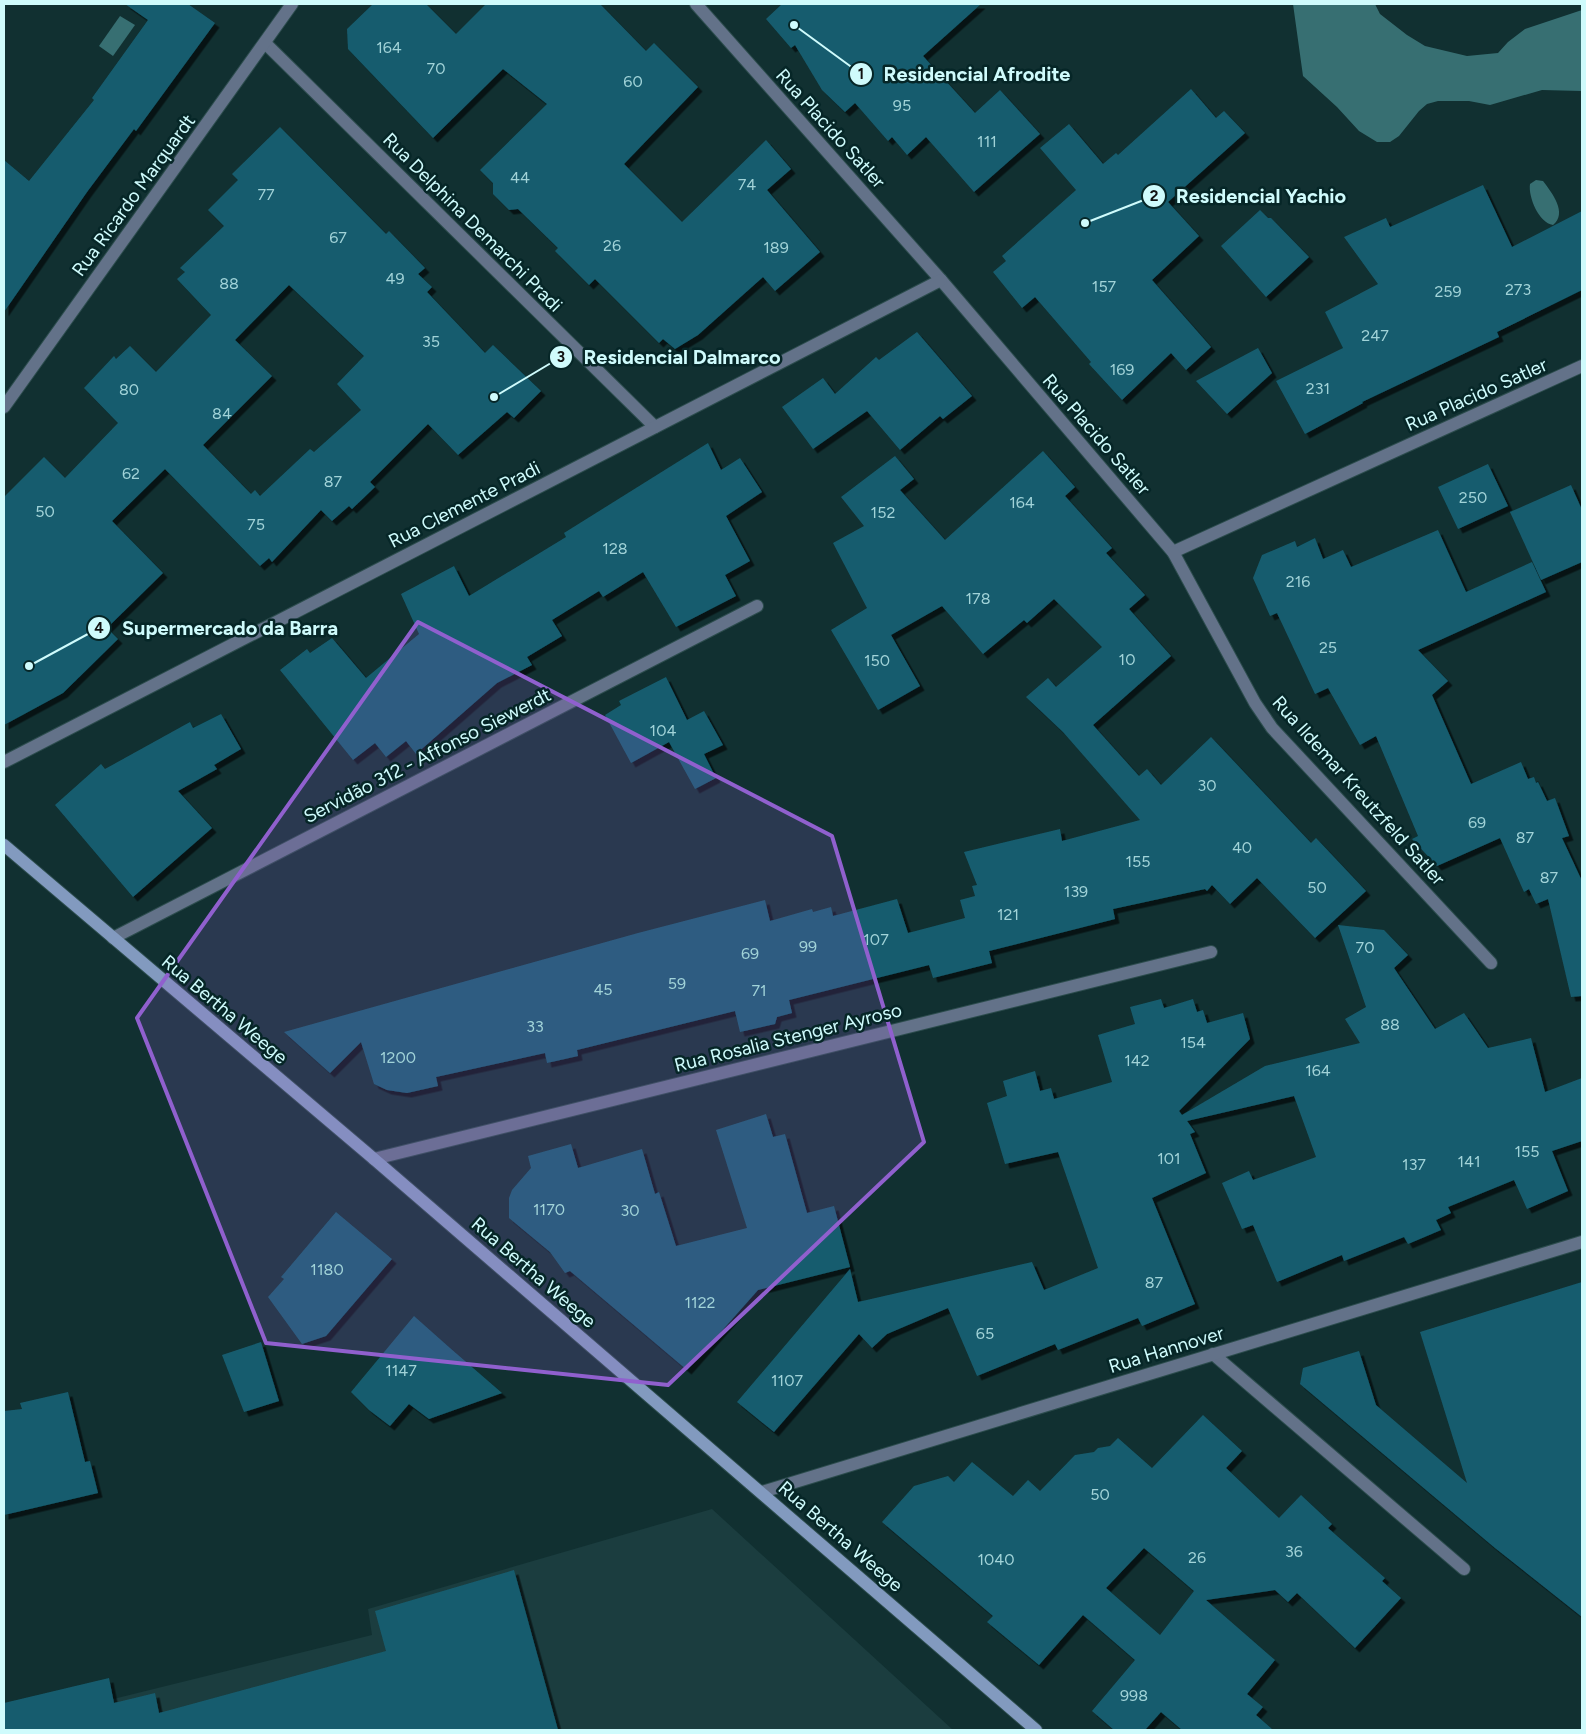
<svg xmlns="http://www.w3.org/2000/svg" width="1586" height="1734" font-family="Figtree,sans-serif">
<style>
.built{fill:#1b3d3f}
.water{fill:#376f72}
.building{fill:#165c6e;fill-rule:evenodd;filter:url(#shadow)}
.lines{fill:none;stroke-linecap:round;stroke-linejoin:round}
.minor-casing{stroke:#2c4c4d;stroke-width:14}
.secondary-casing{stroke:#2c4c4d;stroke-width:14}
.minor{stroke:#637289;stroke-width:12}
.secondary{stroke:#829abf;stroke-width:12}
.marked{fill:#9060ce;fill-opacity:0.2;stroke:#9060ce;stroke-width:4;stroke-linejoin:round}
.labels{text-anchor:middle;stroke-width:5;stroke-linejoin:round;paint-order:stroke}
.number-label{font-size:16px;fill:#a1d3d8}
.street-label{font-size:19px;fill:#cffbfc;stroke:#062627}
.leader{fill:none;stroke:#cffbfc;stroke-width:2}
.callout-dot{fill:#cffbfc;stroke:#062627;stroke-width:2}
.mark-label{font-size:15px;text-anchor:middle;font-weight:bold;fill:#111}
.callout-label{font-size:20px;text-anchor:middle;font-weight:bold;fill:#cffbfc;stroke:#062627;stroke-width:5;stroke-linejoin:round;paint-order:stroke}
</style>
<defs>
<filter id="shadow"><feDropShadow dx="4.5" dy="4.5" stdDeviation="0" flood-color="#0009"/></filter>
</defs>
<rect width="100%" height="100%" fill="#113031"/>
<polygon class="built" points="712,1509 953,1730 4,1730 4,1726 372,1635 368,1609"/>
<g class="water">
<polygon points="1293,4 1375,4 1380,14 1407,35 1425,46 1467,56 1498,53 1508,42 1525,29 1582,10 1582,91 1542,90 1490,105 1469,101 1438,101 1427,104 1419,111 1399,136 1390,142 1377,142 1359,131 1337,107 1303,76"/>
<polygon points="120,16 135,25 113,56 99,46"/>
<path d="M1536,180L1543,181C1552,193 1568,213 1553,225C1539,223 1528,197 1530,184Z"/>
</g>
<g class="building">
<polygon points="125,4 188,4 215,23 136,131 134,129 87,192 4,312 4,160 29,181 94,100 92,98 148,20"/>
<polygon points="373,4 426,4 456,34 486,4 600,4 646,51 654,43 698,87 624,164 682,222 766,140 791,169 767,190 820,252 775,291 763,277 698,335 675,349 663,339 659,343 595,279 589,285 555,251 558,248 518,209 509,210 493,194 493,183 480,170 547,104 503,69 433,138 348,49 347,29"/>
<polygon points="782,4 981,4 923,56 975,113 1000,90 1040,134 974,192 926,137 907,155 892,137 888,141 855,103 845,112 822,90 795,45 791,48 766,19"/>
<polygon points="1191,89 1216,118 1224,111 1245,133 1168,202 1199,236 1152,280 1211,347 1186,370 1171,353 1122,400 1089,364 1091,362 1035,297 1022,308 993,272 1006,261 1002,256 1076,190 1040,148 1069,124 1103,164 1116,153 1118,155"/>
<path d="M280,127L386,234L389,231L425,268L418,274L432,287L427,292L485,353L493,345L541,391L514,418L507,412L458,455L428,424L370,482L375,487L352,509L349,506L332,521L321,510L272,562L269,558L260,566L165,469L112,521L163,573L107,628L118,639L63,693L4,725V497L44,457L65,478L118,423L84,388L114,356L116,359L130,346L156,372L211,315L177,279L185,272L180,268L224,226L208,210L238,180L232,174ZM289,285L364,356L337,384L361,410L314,452L310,449L260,496L255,490L251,494L203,445L272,376L235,340Z"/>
<polygon points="1483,185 1512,247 1582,211 1582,290 1497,332 1499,337 1362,402 1363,403 1305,434 1276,381 1343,348 1325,312 1378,284 1344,237 1386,218 1390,227"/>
<polygon points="1260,210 1268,218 1271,218 1309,257 1266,297 1221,246"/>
<polygon points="917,332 972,396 943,419 940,416 900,450 867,411 813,449 782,407 823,378 835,394 876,357 879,360"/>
<polygon points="1258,348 1272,373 1227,414 1196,381"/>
<polygon points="708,443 721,470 740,458 762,492 726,516 750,561 725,575 736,596 676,627 643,572 603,597 599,591 552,620 562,636 527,657 532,665 497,683 416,754 406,741 386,757 375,743 353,760 280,670 307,649 310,653 332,638 366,678 419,634 401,594 454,566 469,596 566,537 564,533"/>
<polygon points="1043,451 1075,487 1065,496 1112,548 1106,553 1145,595 1129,609 1171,656 1093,725 1139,776 1147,769 1161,785 1211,737 1311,843 1316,838 1366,891 1315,938 1257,878 1230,904 1212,885 1207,891 1205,889 1113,909 1115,919 989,951 992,963 933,978 929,965 789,1000 792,1013 777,1017 775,1024 740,1032 735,1011 577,1050 578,1056 547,1063 545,1053 436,1077 438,1086 407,1093 387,1090 374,1084 361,1042 330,1073 284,1032 638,933 765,900 770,921 812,909 813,912 831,907 833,916 897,899 908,933 965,918 960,900 975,896 972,886 977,885 964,852 1060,829 1062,841 1140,820 1063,732 1026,697 1048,678 1056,687 1102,647 1054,599 1027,623 1024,620 983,654 942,606 891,635 920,686 878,710 831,630 867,608 833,543 864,526 841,497 895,456 914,479 900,490 945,540"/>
<polygon points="1488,464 1508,506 1458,529 1438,487"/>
<polygon points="1571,485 1582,510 1582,562 1541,580 1510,512"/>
<polygon points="1438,530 1466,592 1532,562 1546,592 1418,650 1448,681 1432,695 1471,784 1521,762 1528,779 1534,777 1536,783 1538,782 1547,801 1555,798 1569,836 1562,838 1582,881 1582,996 1571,997 1548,899 1536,904 1529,889 1524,892 1500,838 1437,866 1412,839 1418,836 1376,736 1360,745 1328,688 1315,694 1277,613 1270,616 1253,578 1262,555 1295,541 1297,547 1315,538 1323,559 1343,550 1351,567"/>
<polygon points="666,677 687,720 704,711 723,745 704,754 716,778 695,789 669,742 631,763 605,715 621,705 619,701"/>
<polygon points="221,714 241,749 214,765 217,769 178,791 212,828 133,897 55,805 101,764 105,769 190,722 193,728"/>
<polygon points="1338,925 1384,930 1408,955 1394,968 1435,1029 1464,1013 1488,1048 1531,1038 1545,1092 1582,1078 1582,1141 1552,1151 1568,1191 1527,1209 1514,1180 1448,1207 1451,1213 1436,1220 1441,1230 1408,1244 1404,1237 1344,1261 1342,1255 1277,1282 1253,1225 1242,1229 1222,1183 1249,1171 1253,1180 1316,1157 1294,1096 1187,1121 1195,1132 1190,1134 1206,1173 1152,1198 1195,1304 1142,1326 1138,1318 1058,1350 1055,1344 977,1376 948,1308 887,1334 872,1348 859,1334 774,1432 737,1402 850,1269 858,1302 1032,1262 1044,1290 1098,1268 1058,1152 1005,1164 987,1103 1007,1096 1003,1081 1035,1071 1040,1091 1051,1088 1054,1099 1112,1082 1098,1035 1135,1024 1130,1007 1161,999 1164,1008 1193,999 1197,1012 1203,1010 1207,1023 1243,1013 1250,1039 1179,1111 1182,1115 1265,1066 1360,1043 1345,1019 1366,1007"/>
<polygon points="766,1114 773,1137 785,1134 807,1213 834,1206 850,1267 758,1290 687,1370 570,1271 565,1273 550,1252 509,1218 509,1198 512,1190 531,1168 528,1156 571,1144 578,1168 642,1149 655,1194 659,1192 676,1246 747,1228 716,1130"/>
<polygon points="336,1212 392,1259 326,1336 302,1344 268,1297 284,1279 281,1277"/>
<polygon points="1582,1282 1582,1617 1495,1548 1300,1384 1303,1368 1359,1351 1376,1405 1467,1483 1420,1332"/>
<polygon points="414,1316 450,1348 502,1393 429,1419 409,1404 390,1426 369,1410 351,1392"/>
<polygon points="261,1342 279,1401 244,1412 222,1355"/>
<polygon points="68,1392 85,1462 90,1461 98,1493 4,1515 4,1411 22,1409 20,1403"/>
<path d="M1203,1415L1242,1451L1226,1468L1279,1518L1301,1495L1332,1524L1328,1528L1385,1578L1382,1581L1401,1598L1355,1648L1297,1593L1288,1602L1275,1590L1206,1600L1275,1660L1247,1694L1263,1707L1256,1715L1273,1730H1182L1161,1712L1145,1730H1114L1092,1711L1135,1660L1083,1615L1039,1665L987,1622L993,1616L882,1522L914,1486L948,1476L954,1482L972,1462L1013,1496L1028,1480L1040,1491L1075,1455L1094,1452L1098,1448L1110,1446L1118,1438L1152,1468ZM1144,1548L1194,1591L1160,1635L1106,1588Z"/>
<polygon points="514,1570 558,1730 4,1730 4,1703 109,1678 114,1703 155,1693 159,1713 386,1651 375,1611"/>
</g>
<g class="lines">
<defs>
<g id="minor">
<polyline points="696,4 941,280 1173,552 1582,366"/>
<polyline points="265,43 655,427"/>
<polyline points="4,407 292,4"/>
<polyline points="1173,552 1255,703 1272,728 1491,963"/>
<polyline points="4,762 941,280"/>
<polyline points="113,938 757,606"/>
<polyline points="374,1159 1211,952"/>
<polyline points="1213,1354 1464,1569"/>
<polyline points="762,1492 1582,1242"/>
</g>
<polyline id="secondary" points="4,845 374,1159 1036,1730"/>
</defs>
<use href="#minor" class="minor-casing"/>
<use href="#secondary" class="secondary-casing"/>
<use href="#minor" class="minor"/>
<use href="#secondary" class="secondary"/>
</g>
<path class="marked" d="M418,622L832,836L924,1142L668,1385L266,1343L137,1018Z"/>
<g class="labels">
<g class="number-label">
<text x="389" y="53">164</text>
<text x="436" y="74">70</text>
<text x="633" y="87">60</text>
<text x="902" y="111">95</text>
<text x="987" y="147">111</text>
<text x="520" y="183">44</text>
<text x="747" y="190">74</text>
<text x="266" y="200">77</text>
<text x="338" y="243">67</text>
<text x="612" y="251">26</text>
<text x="776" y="253">189</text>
<text x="395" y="284">49</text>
<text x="229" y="289">88</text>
<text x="1104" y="292">157</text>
<text x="1518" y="295">273</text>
<text x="1448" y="297">259</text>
<text x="1375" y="341">247</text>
<text x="431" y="347">35</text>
<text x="1122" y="375">169</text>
<text x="1318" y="394">231</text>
<text x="129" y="395">80</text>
<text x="222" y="419">84</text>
<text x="131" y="479">62</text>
<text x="333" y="487">87</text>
<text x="1473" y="503">250</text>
<text x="1022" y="508">164</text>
<text x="45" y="517">50</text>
<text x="883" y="518">152</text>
<text x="256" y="530">75</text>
<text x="615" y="554">128</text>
<text x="1298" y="587">216</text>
<text x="978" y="604">178</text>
<text x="1328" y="653">25</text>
<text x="1127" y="665">10</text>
<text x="877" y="666">150</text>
<text x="663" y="736">104</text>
<text x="1207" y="791">30</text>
<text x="1477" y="828">69</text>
<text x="1525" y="843">87</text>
<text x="1242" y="853">40</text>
<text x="1138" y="867">155</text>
<text x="1549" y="883">87</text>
<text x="1317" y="893">50</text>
<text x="1076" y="897">139</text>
<text x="1008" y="920">121</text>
<text x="876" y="945">107</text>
<text x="808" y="952">99</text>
<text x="1365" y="953">70</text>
<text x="750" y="959">69</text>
<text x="677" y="989">59</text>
<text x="603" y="995">45</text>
<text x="759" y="996">71</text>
<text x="1390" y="1030">88</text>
<text x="535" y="1032">33</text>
<text x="1193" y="1048">154</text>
<text x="398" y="1063">1200</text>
<text x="1137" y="1066">142</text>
<text x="1318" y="1076">164</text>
<text x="1527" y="1157">155</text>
<text x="1169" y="1164">101</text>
<text x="1469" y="1167">141</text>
<text x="1414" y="1170">137</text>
<text x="549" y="1215">1170</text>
<text x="630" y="1216">30</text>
<text x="327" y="1275">1180</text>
<text x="1154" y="1288">87</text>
<text x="700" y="1308">1122</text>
<text x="985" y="1339">65</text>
<text x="401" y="1376">1147</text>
<text x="787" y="1386">1107</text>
<text x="1100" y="1500">50</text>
<text x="1294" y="1557">36</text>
<text x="1197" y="1563">26</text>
<text x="996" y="1565">1040</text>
<text x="1134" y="1701">998</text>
</g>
<g class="street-label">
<text transform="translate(831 128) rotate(48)" y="7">Rua Placido Satler</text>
<text transform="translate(133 195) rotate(-54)" y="7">Rua Ricardo Marquardt</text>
<text transform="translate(473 222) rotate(45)" y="7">Rua Delphina Demarchi Pradi</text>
<text transform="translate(1476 394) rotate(-24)" y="7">Rua Placido Satler</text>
<text transform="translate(1097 434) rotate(49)" y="7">Rua Placido Satler</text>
<text transform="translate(464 504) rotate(-27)" y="7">Rua Clemente Pradi</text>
<text transform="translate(427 755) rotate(-27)" y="7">Servidão 312 - Affonso Siewerdt</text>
<text transform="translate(1359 790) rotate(48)" y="7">Rua Ildemar Kreutzfeld Satler</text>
<text transform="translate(225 1009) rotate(40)" y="7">Rua Bertha Weege</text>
<text transform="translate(788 1037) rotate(-14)" y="7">Rua Rosalia Stenger Ayroso</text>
<text transform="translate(534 1272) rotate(41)" y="7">Rua Bertha Weege</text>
<text transform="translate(1166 1349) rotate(-17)" y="7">Rua Hannover</text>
<text transform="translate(841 1536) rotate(41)" y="7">Rua Bertha Weege</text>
</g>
</g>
<path class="leader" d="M794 25L861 74M1085 223L1154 196M494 397L561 357M29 666L99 628"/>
<g class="callout-dot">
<circle cx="794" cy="25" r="5"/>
<circle cx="1085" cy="223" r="5"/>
<circle cx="494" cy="397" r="5"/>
<circle cx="29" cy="666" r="5"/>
<circle cx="861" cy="74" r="12"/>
<circle cx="1154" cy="196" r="12"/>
<circle cx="561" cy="357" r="12"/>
<circle cx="99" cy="628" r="12"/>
</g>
<g class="mark-label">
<text x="861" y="79">1</text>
<text x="1154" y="201">2</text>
<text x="561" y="362">3</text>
<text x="99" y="633">4</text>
</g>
<g class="callout-label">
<text x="977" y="81">Residencial Afrodite</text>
<text x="1261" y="203">Residencial Yachio</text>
<text x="682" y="364">Residencial Dalmarco</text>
<text x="230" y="635">Supermercado da Barra</text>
</g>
<rect width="1586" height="1734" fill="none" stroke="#cffbfc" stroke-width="10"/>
</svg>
